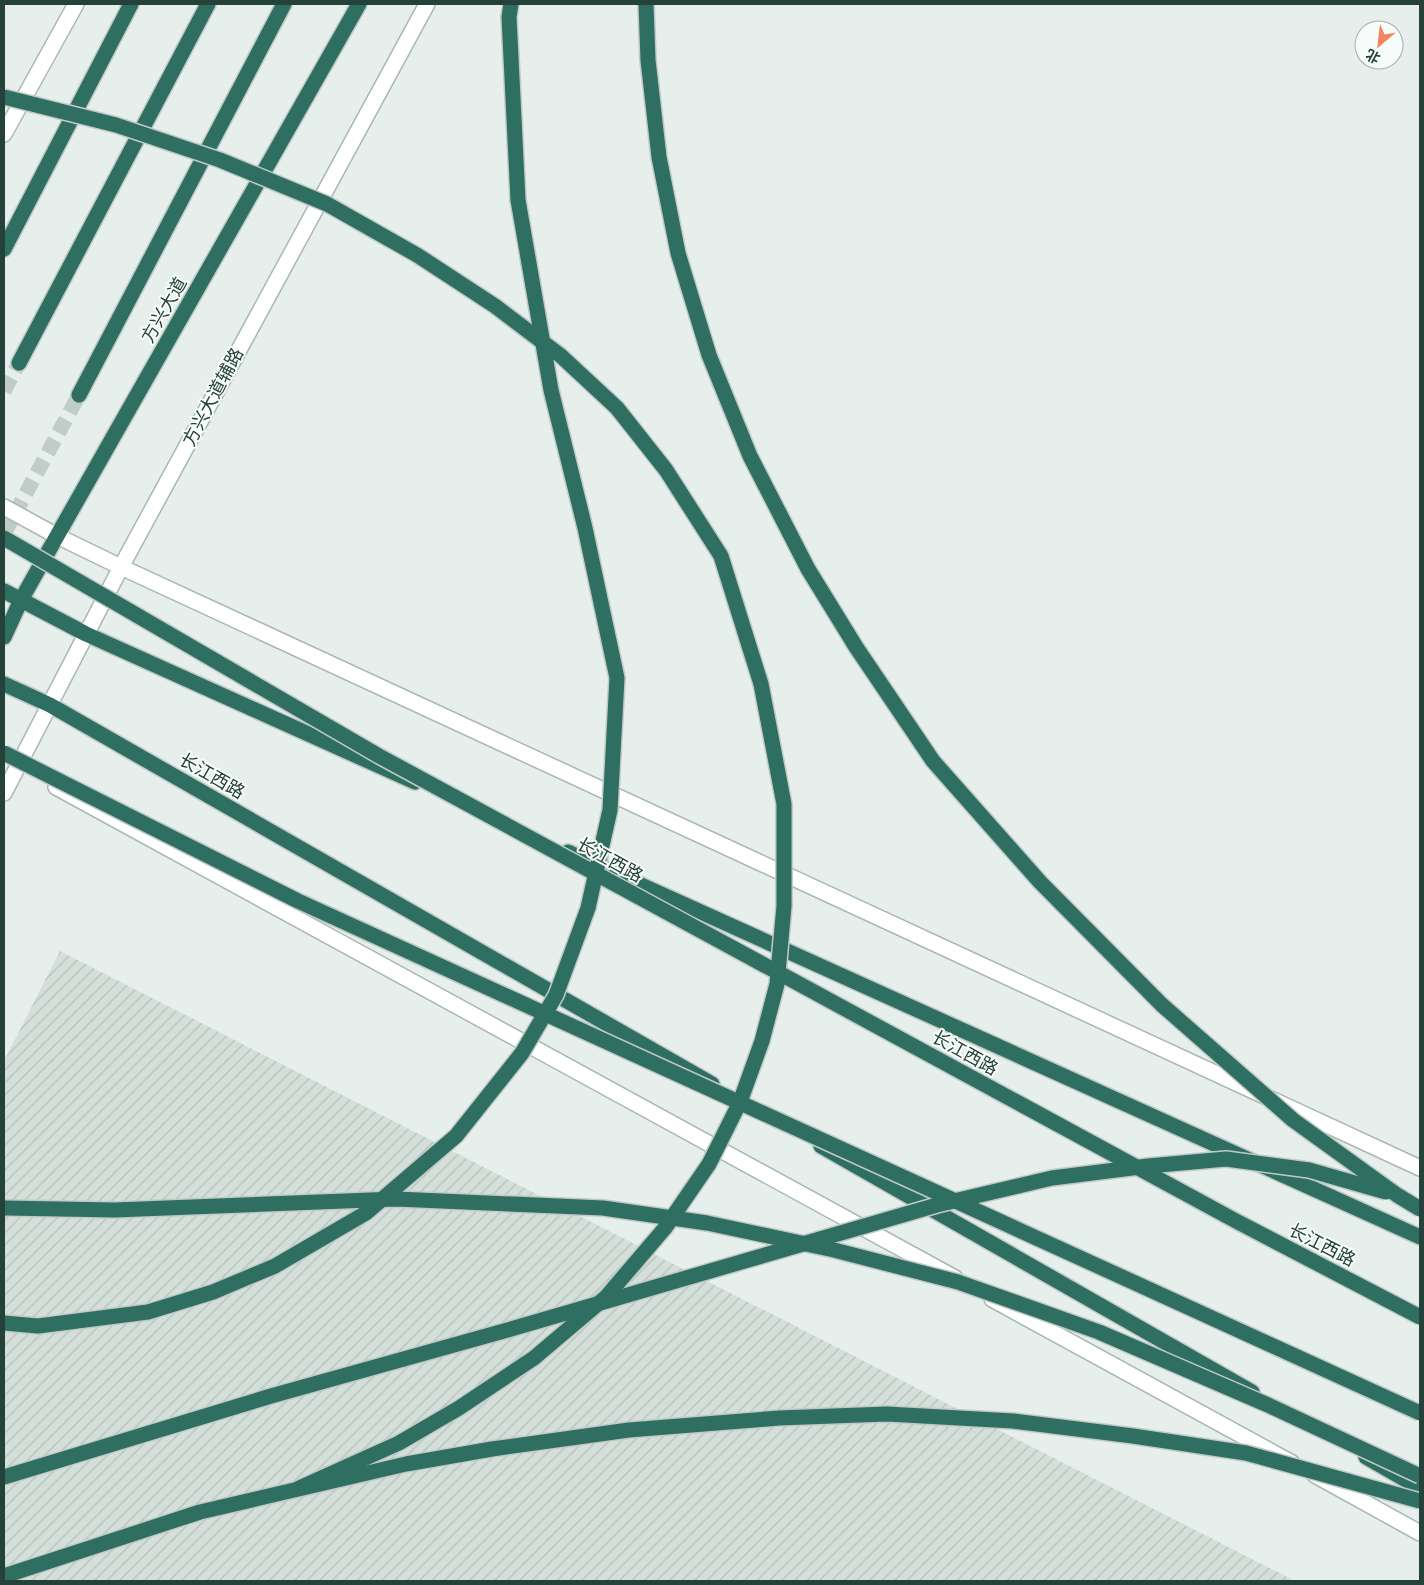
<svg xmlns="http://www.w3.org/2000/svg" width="1424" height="1585" font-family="Commissioner,'Noto Sans SC',sans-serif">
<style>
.industrial{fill:url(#industrial-furrows)}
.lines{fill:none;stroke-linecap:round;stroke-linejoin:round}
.highway-tunnel{stroke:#bfccc8;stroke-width:15;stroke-dasharray:15 8;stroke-linecap:butt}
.minor-casing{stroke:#a8b8b2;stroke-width:18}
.highway-casing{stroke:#c2cac8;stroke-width:18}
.minor{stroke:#fff;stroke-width:15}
.highway{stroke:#2f6f62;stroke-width:15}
.highway-bridge-casing{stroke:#c2cac8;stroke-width:18;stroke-linecap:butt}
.highway-bridge{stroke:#2f6f62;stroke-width:15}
.labels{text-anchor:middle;stroke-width:4;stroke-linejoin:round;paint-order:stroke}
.street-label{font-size:18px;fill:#24423a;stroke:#f7fbf9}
</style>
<defs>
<pattern id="industrial-furrows" width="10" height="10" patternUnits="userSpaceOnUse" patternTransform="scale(1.25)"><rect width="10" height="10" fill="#d4dfda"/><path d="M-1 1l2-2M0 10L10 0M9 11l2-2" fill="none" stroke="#b6c1bc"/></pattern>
</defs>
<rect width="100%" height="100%" fill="#e6efeb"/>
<polygon class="industrial" points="60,951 1295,1581 4,1581 4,1061"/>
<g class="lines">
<g class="highway-tunnel">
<polyline points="4,391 19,363"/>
<polyline points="4,534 79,395"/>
</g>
<defs>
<g id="minor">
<polyline points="4,134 76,4"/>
<polyline points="4,507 57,536 121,567 1420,1168"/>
<polyline points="56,787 955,1278"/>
<polyline points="4,793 121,567 427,4"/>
<polyline points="992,1299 1292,1463"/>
<polyline points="1315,1475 1420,1533"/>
</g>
<g id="highway">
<polyline points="4,249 131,4"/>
<polyline points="19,363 208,4"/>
<polyline points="79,395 284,4"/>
<polyline points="4,591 86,634 415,782"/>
<polyline points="4,637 21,600 57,536 359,4"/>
<polyline points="4,684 50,705 712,1084"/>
<polyline points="568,852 1420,1237"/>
<polyline points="821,1146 1252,1392"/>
<polyline points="1366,1457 1420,1488"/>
</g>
</defs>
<use href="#minor" class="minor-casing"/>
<use href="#highway" class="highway-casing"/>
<use href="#minor" class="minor"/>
<use href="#highway" class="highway"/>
<defs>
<g id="highway-bridge">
<polyline points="646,4 648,60 659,157 678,253 709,355 750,456 808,569 856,647 933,761 1040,882 1162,1005 1293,1120 1397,1195 1420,1209"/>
<polyline points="4,97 116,125 220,160 327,204 417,255 495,306 561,356 617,408 666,470 721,556 761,684 784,804 784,906 777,984 762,1041 740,1102 709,1164 665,1228 606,1297 534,1358 459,1408 399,1443 299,1488"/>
<polyline points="4,538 379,756 1236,1221 1420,1317"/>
<polyline points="4,753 298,901 1420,1413"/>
<polyline points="5,1208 115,1210 396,1199 603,1208 707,1223 834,1250 958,1282 1099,1332 1268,1405 1420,1476"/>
<polyline points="4,1323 38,1326 148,1312 213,1292 275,1266 366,1213 456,1136 522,1053 556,995 588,908 610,810 617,678 585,528 551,390 518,200 509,17 511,4"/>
<polyline points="4,1477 271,1396 504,1331 937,1205 1052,1178 1148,1166 1226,1159 1309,1170 1386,1192"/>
<polyline points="4,1576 200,1512 406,1464 492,1449 629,1430 779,1418 887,1414 1013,1421 1133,1436 1246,1453 1420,1501"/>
</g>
</defs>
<use href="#highway-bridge" class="highway-bridge-casing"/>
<use href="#highway-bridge" class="highway-bridge"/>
</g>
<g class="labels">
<g class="street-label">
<text transform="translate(164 310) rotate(-60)" y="6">方兴大道</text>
<text transform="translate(213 397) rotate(-62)" y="6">方兴大道辅路</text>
<text transform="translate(212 776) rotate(30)" y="6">长江西路</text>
<text transform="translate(610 860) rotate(29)" y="6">长江西路</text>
<text transform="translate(965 1053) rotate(29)" y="6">长江西路</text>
<text transform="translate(1322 1245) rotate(27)" y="6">长江西路</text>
</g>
</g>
<rect width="1424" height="1585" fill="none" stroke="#24423a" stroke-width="10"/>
<g transform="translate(1379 45) rotate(208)"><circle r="24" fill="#f7fbf9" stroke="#a3b1ad"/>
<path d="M0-4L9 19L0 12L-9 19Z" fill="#f4845f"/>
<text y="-8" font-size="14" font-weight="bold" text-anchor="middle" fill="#24423a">北</text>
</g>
</svg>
